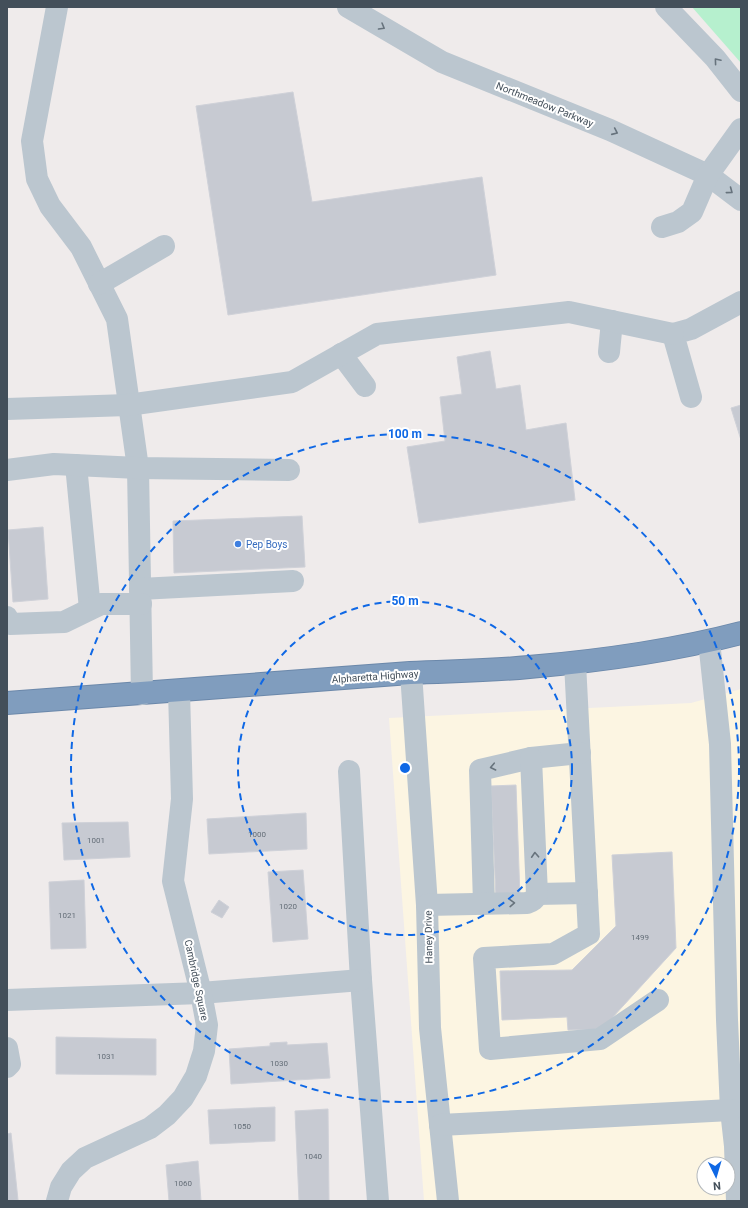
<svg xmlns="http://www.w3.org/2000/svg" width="748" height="1208" font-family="Roboto,sans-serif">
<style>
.commercial{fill:#fcf5e2;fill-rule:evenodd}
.green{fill:#b6f0ce}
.building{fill:#c7cad2;stroke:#cfd1d8}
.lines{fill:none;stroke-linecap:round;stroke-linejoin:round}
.highway-casing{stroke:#6b88aa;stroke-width:24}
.minor{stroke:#bbc6cf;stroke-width:22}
.highway{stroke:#809dbe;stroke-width:22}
.oneway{stroke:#67737d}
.ring{fill:none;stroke:#0f68e5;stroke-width:2;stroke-dasharray:7 5}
.shop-dot{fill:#3f7fe0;stroke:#fff;stroke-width:1.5}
.labels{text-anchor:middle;stroke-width:4;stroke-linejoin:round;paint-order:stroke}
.number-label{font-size:8px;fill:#646e78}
.street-label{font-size:10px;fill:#434f5a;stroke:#fff}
.shop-label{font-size:10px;fill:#366cbe;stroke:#fff;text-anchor:start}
.centre{fill:#0f68e5;stroke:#fff;stroke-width:2}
.ring-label{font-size:12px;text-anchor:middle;font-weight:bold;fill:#0f68e5;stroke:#fff;stroke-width:4;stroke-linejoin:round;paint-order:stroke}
</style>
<rect width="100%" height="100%" fill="#efebeb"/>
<path class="commercial" d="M741,689V1201H424L389,718L691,703ZM704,1164H728V1188H704Z"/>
<polygon class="green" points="692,7 741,7 741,63"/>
<g class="building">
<polygon points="293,92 312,202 482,177 496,275 228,315 196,106"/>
<polygon points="490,351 496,389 520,385 526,430 566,423 575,500 419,523 407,447 445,441 440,397 462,394 457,357"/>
<polygon points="741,405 741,440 731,408"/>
<polygon points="302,516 305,567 174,573 173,521"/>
<polygon points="43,527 48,599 13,602 8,530"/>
<polygon points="516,785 520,897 496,899 491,786"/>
<polygon points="306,813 307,849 209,854 207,819"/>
<polygon points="128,822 130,857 64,860 62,823"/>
<polygon points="672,852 676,948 602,1029 568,1030 567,1017 502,1020 500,971 572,970 616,926 612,855"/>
<polygon points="303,870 308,939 273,942 268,872"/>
<polygon points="84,880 86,948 51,949 49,882"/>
<polygon points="219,900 229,907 222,918 211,912"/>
<polygon points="56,1037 156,1039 156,1075 56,1074"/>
<polygon points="287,1042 287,1045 327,1043 330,1078 231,1084 229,1049 270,1046 270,1043"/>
<polygon points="275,1107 275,1141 210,1144 208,1110"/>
<polygon points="328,1109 329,1201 299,1201 295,1111"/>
<polygon points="11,1133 18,1200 7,1201 7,1134"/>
<polygon points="198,1161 201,1201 169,1201 166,1165"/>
</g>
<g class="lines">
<defs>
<path id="highway" d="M7,703C141,694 276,682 410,673C450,671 489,671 529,667C600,661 672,651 741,633"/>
</defs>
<use href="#highway" class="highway-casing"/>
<g class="minor">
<polyline points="57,7 32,141 37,179 50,206 81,247 117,319 138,468 142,694"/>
<polyline points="348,7 442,62 610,130 708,175 741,200"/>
<polyline points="666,7 715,58 741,91"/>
<polyline points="662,227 678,222 692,212 708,175 741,129"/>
<polyline points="99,284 164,246"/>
<polyline points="609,352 612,321"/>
<polyline points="341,354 365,386"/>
<polyline points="691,397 673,334 691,329 741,302"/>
<polyline points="7,409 128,405 292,382 377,334 569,312 673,334"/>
<polyline points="76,465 90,609"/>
<polyline points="7,470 54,464 138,468 289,470"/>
<polyline points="140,589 293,581"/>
<polyline points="7,617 10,624 64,622 101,604 141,604"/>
<polyline points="709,641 720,744 727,1020 731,1110 735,1146 737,1201"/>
<polyline points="575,663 589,934 553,954 484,958 490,1049 600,1039 658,1000"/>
<polyline points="411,673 427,905 430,1028 448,1201"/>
<polyline points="349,771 361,980 378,1201"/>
<polyline points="537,894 587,893"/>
<polyline points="484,904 480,770 531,758 580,753"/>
<path d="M427,905L527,903C532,901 535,900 537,894L531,758"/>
<polyline points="7,1000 201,993 361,980"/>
<polyline points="7,1048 10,1064 7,1067"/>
<polyline points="440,1125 731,1110"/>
<polyline points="57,1201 61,1187 71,1171 85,1158 150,1128 167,1115 183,1098 196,1076 204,1051 207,1025 201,993 173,881 182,799 179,691"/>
</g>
<use href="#highway" class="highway"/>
</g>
<defs><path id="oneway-chevron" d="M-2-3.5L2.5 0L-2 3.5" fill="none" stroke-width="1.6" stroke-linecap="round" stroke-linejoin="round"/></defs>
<g class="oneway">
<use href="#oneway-chevron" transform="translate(382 27) rotate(30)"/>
<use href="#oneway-chevron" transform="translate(717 61) rotate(-130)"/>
<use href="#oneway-chevron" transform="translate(615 132) rotate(24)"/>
<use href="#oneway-chevron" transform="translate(730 191) rotate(37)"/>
<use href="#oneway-chevron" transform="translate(493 767) rotate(168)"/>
<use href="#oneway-chevron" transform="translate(535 855) rotate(-93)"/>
<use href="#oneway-chevron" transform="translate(512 903) rotate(-2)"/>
</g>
<g class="ring">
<circle cx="405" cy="768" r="167"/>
<circle cx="405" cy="768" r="334"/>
</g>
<circle class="shop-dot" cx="238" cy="544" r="4"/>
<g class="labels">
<g class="number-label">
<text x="257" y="837">1000</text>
<text x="96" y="843">1001</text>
<text x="288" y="909">1020</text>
<text x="67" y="918">1021</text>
<text x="640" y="940">1499</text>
<text x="106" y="1059">1031</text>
<text x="279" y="1066">1030</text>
<text x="242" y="1129">1050</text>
<text x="313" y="1159">1040</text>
<text x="183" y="1186">1060</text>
</g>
<g class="street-label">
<text transform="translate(545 104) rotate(22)" y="4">Northmeadow Parkway</text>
<text transform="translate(375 676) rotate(-4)" y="4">Alpharetta Highway</text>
<text transform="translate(428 937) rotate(-91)" y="4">Haney Drive</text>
<text transform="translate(197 980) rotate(78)" y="4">Cambridge Square</text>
</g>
<g class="shop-label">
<text x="246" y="548">Pep Boys</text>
</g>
</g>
<circle cx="405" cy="768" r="6" class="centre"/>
<g class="ring-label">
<text x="405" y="438">100 m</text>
<text x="405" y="605">50 m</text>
</g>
<rect width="748" height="1208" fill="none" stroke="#434f5a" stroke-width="16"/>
<g transform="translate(716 1176) rotate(175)"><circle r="19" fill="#ffffff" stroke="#b4b9bd"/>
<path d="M0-3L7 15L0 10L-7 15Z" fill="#0f68e5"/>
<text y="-6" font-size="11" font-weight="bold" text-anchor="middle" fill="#434f5a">N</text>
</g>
</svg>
